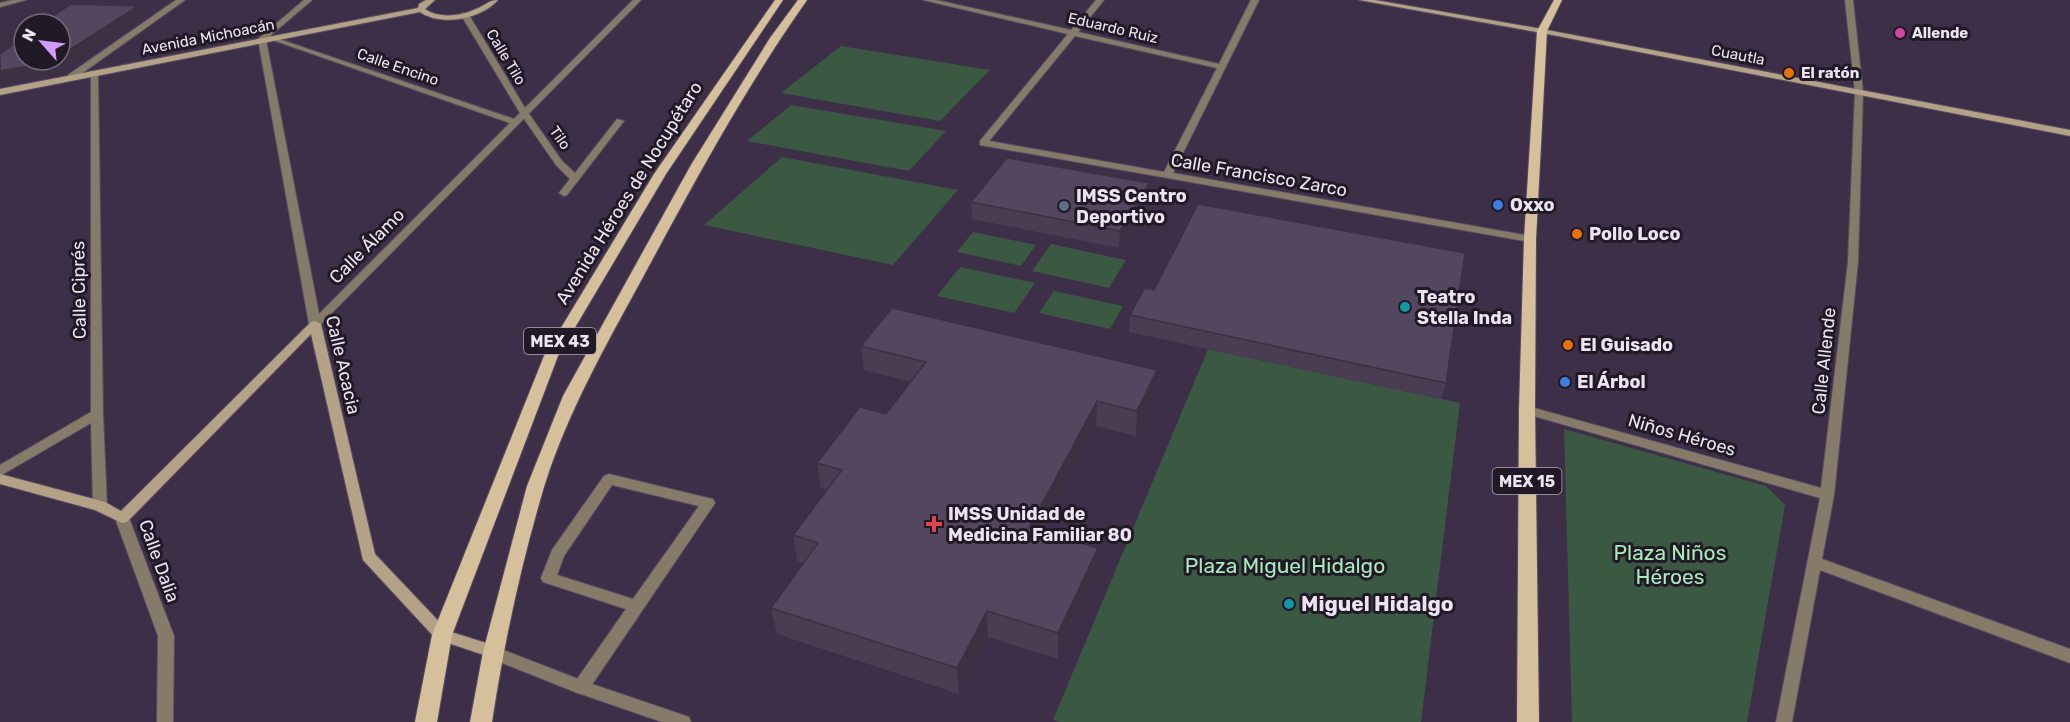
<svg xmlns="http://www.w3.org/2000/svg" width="2070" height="722" font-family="Rubik,sans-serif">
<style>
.green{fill:#3a5842}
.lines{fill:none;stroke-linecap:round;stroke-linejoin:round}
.lane-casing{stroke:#594c63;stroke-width:2}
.street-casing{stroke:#594c63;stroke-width:2}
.secondary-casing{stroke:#594c63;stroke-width:2}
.primary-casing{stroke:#594c63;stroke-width:2}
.lane{fill:#867b69;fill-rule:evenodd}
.street{fill:#867b69;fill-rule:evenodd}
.secondary{fill:#b3a285;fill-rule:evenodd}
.primary{fill:#d6c09b;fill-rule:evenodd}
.wall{fill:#493c53}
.shaded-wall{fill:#3c3143}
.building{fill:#554660;stroke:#3c3143;stroke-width:1.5}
.hotel-dot{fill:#d1479c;stroke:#211a26;stroke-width:2}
.food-dot{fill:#e8710a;stroke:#211a26;stroke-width:2}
.shop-dot{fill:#3f7fe0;stroke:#211a26;stroke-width:2}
.service-dot{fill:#5c6f8a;stroke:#211a26;stroke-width:2}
.culture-dot{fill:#0f9aa8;stroke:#211a26;stroke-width:2}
.health-dot{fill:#e0444e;stroke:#211a26;stroke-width:2}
.labels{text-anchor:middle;stroke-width:6;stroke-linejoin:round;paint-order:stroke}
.far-street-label{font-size:15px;fill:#ece3f3;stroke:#211a26}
.far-poi-label{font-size:15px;font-weight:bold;fill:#ece3f3;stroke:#211a26;text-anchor:start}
.shield{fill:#211a26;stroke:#afa7b6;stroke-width:1.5}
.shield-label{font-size:16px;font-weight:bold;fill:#ece3f3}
.street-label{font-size:18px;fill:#ece3f3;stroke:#211a26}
.poi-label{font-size:18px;font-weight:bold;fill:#ece3f3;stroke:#211a26;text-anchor:start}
.near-park-label{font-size:21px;fill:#a8ebba;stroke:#211a26}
.near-poi-label{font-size:21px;font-weight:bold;fill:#ece3f3;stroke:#211a26;text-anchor:start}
</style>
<rect width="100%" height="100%" fill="#3d2f48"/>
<g class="green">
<polygon points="841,46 990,70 940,121 781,93"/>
<polygon points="791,105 946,131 909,171 747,141"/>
<polygon points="782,157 958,190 893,265 704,225"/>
<polygon points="973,232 1036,245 1021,266 957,252"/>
<polygon points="1051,244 1126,260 1109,288 1032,271"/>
<polygon points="960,267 1035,283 1014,313 937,296"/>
<polygon points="1054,291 1123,306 1110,329 1039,313"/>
<polygon points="1208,349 1460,403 1421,722 1060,722 1053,720"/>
<polygon points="1564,429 1766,486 1785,505 1747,722 1572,722"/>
</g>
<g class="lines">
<defs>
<g id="lane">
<polygon points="524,110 527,111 562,161 575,173 617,119 624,121 567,195 564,196 559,193 570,179 556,165 520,113"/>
<path d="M609,474L708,498L713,499L715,503L587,692L581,694L575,692L573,687L575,682L626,609L543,582L541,578L552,550L604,476ZM612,485L699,506L633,599L557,575L564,556Z"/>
</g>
<g id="street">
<polygon points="13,0 26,0 0,7 0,3"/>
<polygon points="176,0 185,0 74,79 68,79 68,75"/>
<path d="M304,0H312L270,36L514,119L520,113L461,15L462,13L469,15L525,108L633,0H641L319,326L315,327L309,324L258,39ZM267,38L510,123L319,314L266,40Z"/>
<path d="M923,0H936L1071,30L1096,0H1104L1078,32L1219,64L1251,0H1259L1173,173L1530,236L1535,239L1530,242L980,145V141L1068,34ZM1075,36L1217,68L1164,172L989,141Z"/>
<polygon points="1845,0 1853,0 1863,92 1858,262 1834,495 1822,559 2070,649 2070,663 1820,570 1792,722 1776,722 1820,498 1523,413 1521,410 1527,406 1821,488 1848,262 1855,92"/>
<polygon points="91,71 98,73 103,414 107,506 105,510 95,510 93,506 91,423 0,476 0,465 91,412"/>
<polygon points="122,513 127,514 129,518 174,636 173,722 157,722 158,636 115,518 117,514"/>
<polygon points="493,646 586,682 689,717 691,722 662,722 575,692 487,657 485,652 487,647"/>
</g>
<g id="secondary">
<path d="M426,0H435L425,9C439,19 461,16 476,9C485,6 488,0 498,0C481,19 441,27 420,12L0,95V89L418,8L419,4Z"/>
<polygon points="1359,0 1375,0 1542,29 2070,130 2070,136 1542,33"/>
<polygon points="315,321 321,324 375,554 448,631 499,647 501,652 499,657 493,658 436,639 363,560 311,334 127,522 122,523 95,510 0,484 0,474 105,502 121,511 311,322"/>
</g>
<g id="primary">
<polygon points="775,0 783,0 666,174 558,356 452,635 437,722 415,722 432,635 544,356 654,174"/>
<path d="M798,0H807C745,88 694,182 643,277C606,345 567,413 544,487C521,564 504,643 492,722H470L483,652L527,486L563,396L691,165L770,38Z"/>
<polygon points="1554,0 1562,0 1547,31 1536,239 1535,410 1539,722 1517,722 1519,410 1524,239 1537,31"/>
</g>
</defs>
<use href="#lane" class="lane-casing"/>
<use href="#street" class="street-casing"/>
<use href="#secondary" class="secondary-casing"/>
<use href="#primary" class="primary-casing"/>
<use href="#lane" class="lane"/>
<use href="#street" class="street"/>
<use href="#secondary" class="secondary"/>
<use href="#primary" class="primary"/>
</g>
<g class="wall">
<polygon points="1148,200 1119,248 972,219 971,202"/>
<polygon points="1130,315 1446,383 1441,399 1129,332"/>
<polygon points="861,346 1155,395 1136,436 1096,426 1041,532 1097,573 1058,659 988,637 959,694 777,634 771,608 804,563 797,561 793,535 827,490 821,488 817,463 886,414 911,382 864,370"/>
</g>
<g class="shaded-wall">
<polygon points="138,6 143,18 57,74 0,84 0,71 53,60 60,60 60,56"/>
<polygon points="1149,183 1148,200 1119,248 1120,231"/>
<polygon points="1157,370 1155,395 1136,436 1137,411"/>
<polygon points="1097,401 1096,426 1029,554 1029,528"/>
<polygon points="1098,548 1097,573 1058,659 1058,633"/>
<polygon points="987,611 988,637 959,694 957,668"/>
</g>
<g class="building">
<polygon points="71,4 138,6 60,56 60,24 42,24"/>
<polygon points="24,37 24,60 53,60 51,62 0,71 0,54"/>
<polygon points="1007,158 1149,183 1120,231 971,202"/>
<polygon points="1198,204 1465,253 1446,383 1130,315 1145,288 1154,290"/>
<polygon points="892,308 1157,370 1137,411 1097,401 1029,528 1098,548 1058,633 987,611 957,668 771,608 818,543 793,535 842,470 817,463 860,407 886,414 926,362 861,346"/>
</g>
<circle class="hotel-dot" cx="1900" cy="33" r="6"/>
<g class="food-dot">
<circle cx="1789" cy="73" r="6"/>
<circle cx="1577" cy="234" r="6"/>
<circle cx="1568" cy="345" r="6"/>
</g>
<g class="shop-dot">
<circle cx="1498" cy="205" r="6"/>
<circle cx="1565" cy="382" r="6"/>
</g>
<circle class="service-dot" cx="1064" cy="206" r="6"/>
<g class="culture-dot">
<circle cx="1405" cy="307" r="6"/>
<circle cx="1289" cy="604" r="6"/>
</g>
<path class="health-dot" d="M931 515h6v6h6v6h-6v6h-6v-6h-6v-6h6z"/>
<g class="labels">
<g class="far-street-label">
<text transform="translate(1113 28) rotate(13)" y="5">Eduardo Ruiz</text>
<text transform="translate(208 37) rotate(-11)" y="5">Avenida Michoacán</text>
<text transform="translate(1738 55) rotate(11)" y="5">Cuautla</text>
<text transform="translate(506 57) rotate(59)" y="5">Calle Tilo</text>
<text transform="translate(398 67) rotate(19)" y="5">Calle Encino</text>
<text transform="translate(560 138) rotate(55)" y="5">Tilo</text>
</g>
<g class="far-poi-label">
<text x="1912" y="38">Allende</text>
<text x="1801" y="78">El ratón</text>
</g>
<g class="shield">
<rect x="524" y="328" width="72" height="26" rx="4.5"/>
<rect x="1492.5" y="468" width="69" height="26" rx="4.5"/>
</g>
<g class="shield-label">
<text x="560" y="347">MEX 43</text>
<text x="1527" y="487">MEX 15</text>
</g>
<g class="street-label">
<text transform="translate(1259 175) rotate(10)" y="6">Calle Francisco Zarco</text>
<text transform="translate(629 193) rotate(-58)" y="6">Avenida Héroes de Nocupétaro</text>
<text transform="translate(367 246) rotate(-45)" y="6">Calle Álamo</text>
<text transform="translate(79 290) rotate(-91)" y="6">Calle Ciprés</text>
<text transform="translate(1824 361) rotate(-84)" y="6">Calle Allende</text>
<text transform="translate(343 365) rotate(77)" y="6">Calle Acacia</text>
<text transform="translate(1682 435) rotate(16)" y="6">Niños Héroes</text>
<text transform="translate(159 561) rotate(70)" y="6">Calle Dalia</text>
</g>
<g class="poi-label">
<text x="1076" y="202">IMSS Centro<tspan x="1076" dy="21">Deportivo</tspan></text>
<text x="1510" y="211">Oxxo</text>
<text x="1589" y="240">Pollo Loco</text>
<text x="1417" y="303">Teatro<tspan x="1417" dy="21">Stella Inda</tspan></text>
<text x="1580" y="351">El Guisado</text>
<text x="1577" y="388">El Árbol</text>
<text x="948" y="520">IMSS Unidad de<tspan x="948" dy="21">Medicina Familiar 80</tspan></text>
</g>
<g class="near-park-label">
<text x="1670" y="560">Plaza Niños<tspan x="1670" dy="24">Héroes</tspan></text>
<text x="1285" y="573">Plaza Miguel Hidalgo</text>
</g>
<g class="near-poi-label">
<text x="1301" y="611">Miguel Hidalgo</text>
</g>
</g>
<g transform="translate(42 42) rotate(298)"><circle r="28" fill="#211a26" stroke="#726a78" stroke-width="1.5"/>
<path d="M0-4.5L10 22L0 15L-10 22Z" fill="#d09dff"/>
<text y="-9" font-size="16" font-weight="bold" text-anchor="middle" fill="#ece3f3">N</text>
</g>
</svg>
